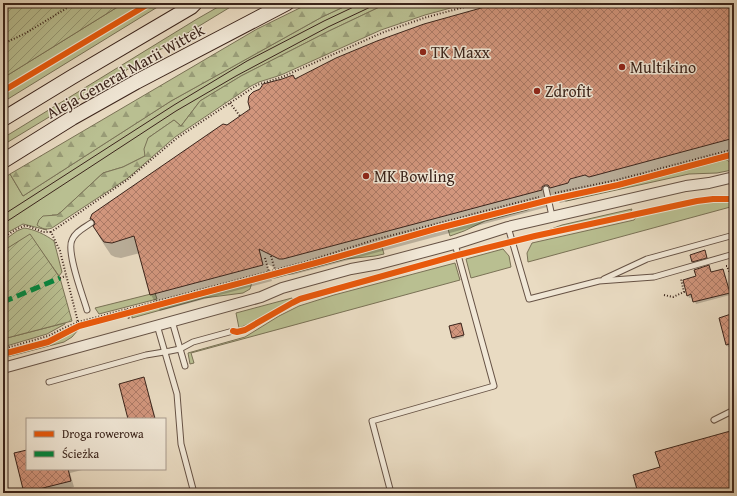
<svg xmlns="http://www.w3.org/2000/svg" width="737" height="496" font-family="'Gentium Book Plus',serif">
<style>
.grass{fill:#b9bf91;stroke:#7a7256}
.forest{fill:url(#forest-firs);stroke:#7a7256}
.garden{fill:url(#garden-furrows);stroke:#7a7256}
.shadow{fill:#0003}
.building{fill:url(#building-cross-hatch);stroke:#3b241b}
.lines{fill:none;stroke-linecap:round;stroke-linejoin:round}
.lane-casing{stroke:#665245;stroke-width:7}
.street-casing{stroke:#665245;stroke-width:12}
.secondary-casing{stroke:#3b241b;stroke-width:16}
.path{stroke:#3b241b;stroke-width:2;stroke-dasharray:1 2;stroke-linecap:butt}
.lane{stroke:#f1e8d7;stroke-width:5}
.street{stroke:#f1e8d7;stroke-width:10}
.secondary{stroke:#f1e8d7;stroke-width:14}
.tram{stroke:#3b241b;stroke-width:1}
.quiet{stroke:#00873e;stroke-width:5;stroke-dasharray:10 5;stroke-linecap:butt}
.cycleway-casing{stroke:#f1e8d7;stroke-width:8}
.cycleway{stroke:#e8590c;stroke-width:6}
.poi-dot{fill:#8f2418;stroke:#f1e8d7;stroke-width:1.5}
.labels{text-anchor:middle;stroke-width:3;stroke-linejoin:round;paint-order:stroke}
.poi-label{font-size:16px;fill:#3b241b;stroke:#f1e8d7;text-anchor:start}
.street-label{font-size:16px;fill:#3b241b;stroke:#f1e8d7}
</style>
<defs>
<pattern id="forest-firs" width="22" height="20" patternUnits="userSpaceOnUse"><rect width="22" height="20" fill="#b9bf91"/><path d="M5 1l3.5 6h-7zM16 11l3.5 6h-7z" fill="#989b76"/></pattern>
<pattern id="garden-furrows" width="10" height="10" patternUnits="userSpaceOnUse"><rect width="10" height="10" fill="#b9bf91"/><path d="M-1 1l2-2M0 10L10 0M9 11l2-2" fill="none" stroke="#989b76"/></pattern>
<pattern id="building-cross-hatch" width="8" height="8" patternUnits="userSpaceOnUse"><rect width="8" height="8" fill="#d2967d"/><path d="M0 0l8 8M0 8l8-8" fill="none" stroke="#ac7a66"/></pattern>
</defs>
<rect width="100%" height="100%" fill="#e9dbc2"/>
<filter id="stains"><feTurbulence type="fractalNoise" baseFrequency=".005" numOctaves="4"/><feColorMatrix values="0 0 0 0 .2 0 0 0 0 .09 0 0 0 0 .02 0 0 0 .5 -.17"/></filter>
<radialGradient id="worn" r=".72"><stop offset=".6" stop-color="#630" stop-opacity="0"/><stop offset="1" stop-color="#630" stop-opacity=".3"/></radialGradient>
<g class="grass">
<polygon points="124,3 145,3 3,88 3,78"/>
<polygon points="154,3 164,3 3,102 3,94"/>
<polygon points="225,3 237,3 3,145 3,138 197,19"/>
<polygon points="352,3 388,3 329,31 241,76 200,101 181,126 174,120 148,138 145,156 123,167 103,173 61,212 57,215 52,215 41,228 47,230 23,224 3,235 3,179 10,174 23,196 171,101 322,17"/>
<path d="M723,159C730,159 731,165 732,170L717,173L689,174L571,200L566,201L561,199L618,187Z"/>
<polygon points="734,201 734,206 528,262 527,253 532,243 634,220 637,216 696,203 707,202"/>
<polygon points="533,207 527,210 485,221 464,231 450,236 448,229"/>
<polygon points="632,209 630,213 543,232 562,225"/>
<path d="M24,228C34,229 46,235 54,241L62,272L59,276L30,235L3,251V241L17,231Z"/>
<polygon points="382,247 384,254 375,256 346,259 275,278 270,278"/>
<polygon points="503,249 509,256 511,267 471,278 466,259"/>
<polygon points="455,263 460,280 191,353 194,363 190,364 188,353 245,337 279,316 299,306 334,295"/>
<polygon points="252,282 250,289 243,293 204,298 132,318 132,315"/>
<polygon points="155,293 157,299 99,314 95,308"/>
<polygon points="292,298 293,300 251,323 239,328 236,313"/>
<polygon points="65,323 65,324 47,334 3,347 3,339"/>
<polygon points="78,330 72,337 64,342 3,358 3,356 51,343 69,333"/>
</g>
<g class="forest">
<polygon points="310,3 352,3 322,17 171,101 23,196 10,174 257,29"/>
<path d="M388,3H469L425,15L381,30L281,75L259,82L251,86L175,137L128,178L52,228C46,230 42,229 37,225L39,220L43,216L57,215L61,212L103,173L123,167L145,156L144,149L148,138L174,120L181,126L200,101L241,76L329,31Z"/>
</g>
<g class="garden">
<polygon points="3,3 124,3 3,78"/>
<polygon points="30,234 60,278 72,321 3,339 3,251"/>
</g>
<g class="shadow">
<polygon points="502,3 734,3 734,156 599,193 595,191 579,195 577,199 560,203 558,201 554,201 551,204 551,206 292,275 289,275 267,264 272,281 160,311 151,295 140,253 121,258 115,257 111,255 103,243 94,227 95,225 91,219 93,214 295,80"/>
<polygon points="706,254 708,260 694,264 693,262"/>
<polygon points="709,266 712,273 723,270 730,295 696,304 693,297 689,298 688,295 697,277"/>
<polygon points="734,314 734,345 728,347 727,344"/>
<polygon points="462,327 464,337 454,340 453,338"/>
<polygon points="143,378 146,384 156,419 129,419"/>
<polygon points="27,451 27,469 86,469 70,473 74,487 52,493 25,493"/>
</g>
<g class="building">
<polygon points="499,3 734,3 734,138 589,177 585,175 570,179 568,183 550,188 548,185 545,185 542,187 542,190 283,259 279,259 259,249 263,265 150,295 134,236 112,243 104,242 101,238 93,226 95,224 94,221 92,219 90,219 92,214 223,124 227,125 250,109 248,102 249,96 253,92 260,89 263,84 282,79 293,75 295,79 336,58 377,41 424,24"/>
<polygon points="705,250 707,258 692,262 690,255"/>
<polygon points="709,265 711,272 723,269 730,293 693,302 691,294 687,296 683,280 696,276 694,270"/>
<polygon points="734,313 734,343 726,345 719,318"/>
<polygon points="461,323 464,335 452,338 449,326"/>
<polygon points="144,377 155,419 128,419 119,384"/>
<polygon points="734,430 734,493 638,493 633,475 660,467 655,452"/>
<polygon points="27,450 27,469 68,469 71,481 39,489 40,493 24,493 14,453"/>
</g>
<g class="lines">
<defs>
<g id="lane">
<polyline points="546,189 552,216"/>
<polyline points="508,227 529,299 599,281 654,277 734,254"/>
<polyline points="604,279 647,259 734,235"/>
<path d="M87,310C83,296 66,252 72,240C75,232 84,228 91,223"/>
<polyline points="172,321 185,366"/>
<polyline points="157,325 177,394 181,444 194,493"/>
<polyline points="49,382 146,355 170,351 180,349 193,342 233,331"/>
<polyline points="714,420 734,410"/>
<polyline points="391,493 372,421 494,386 455,244"/>
</g>
<polyline id="street" points="3,368 261,297 282,288 351,269 379,264 458,243 508,227 686,186 709,183 734,177"/>
<g id="secondary">
<polyline points="3,119 72,77 191,7 195,3"/>
<polyline points="3,161 72,118 136,82 287,3"/>
</g>
</defs>
<use href="#lane" class="lane-casing"/>
<use href="#street" class="street-casing"/>
<use href="#secondary" class="secondary-casing"/>
<g class="path">
<polyline points="3,44 26,33 75,3"/>
<polyline points="230,103 240,116"/>
<polyline points="555,193 617,180 734,149"/>
<polyline points="3,238 15,230 24,226 28,226 43,232 51,232"/>
<polyline points="271,256 275,270"/>
<polyline points="265,258 269,272"/>
<polyline points="726,266 727,266 731,276 734,275"/>
<polyline points="60,278 66,276"/>
<polyline points="664,295 673,297 684,292 681,279"/>
<polyline points="126,309 129,319"/>
<polyline points="78,322 305,262 374,240 539,197"/>
<polyline points="3,349 48,336 64,328 78,322 60,251 51,232 127,180 177,138 257,85 263,83 282,77 384,32 427,17 480,3"/>
</g>
<use href="#lane" class="lane"/>
<use href="#street" class="street"/>
<use href="#secondary" class="secondary"/>
<g class="tram">
<polyline points="3,215 174,105 247,61 324,21 362,3"/>
<polyline points="3,224 176,111 236,76 328,27 379,3"/>
</g>
<polyline class="quiet" points="3,302 60,278"/>
<defs>
<g id="cycleway">
<polyline points="3,91 150,3"/>
<polyline points="233,331 237,332 245,330 292,303 300,299 458,255 535,236 697,201 713,199 734,199"/>
<polyline points="3,354 48,342 71,330 79,326 323,261 435,229 549,200 618,185 734,154"/>
</g>
</defs>
<use href="#cycleway" class="cycleway-casing"/>
<use href="#cycleway" class="cycleway"/>
</g>
<g class="poi-dot">
<circle cx="423" cy="52" r="4"/>
<circle cx="622" cy="67" r="4"/>
<circle cx="537" cy="91" r="4"/>
<circle cx="366" cy="176" r="4"/>
</g>
<g class="labels">
<g class="poi-label">
<text x="431" y="58">TK Maxx</text>
<text x="630" y="73">Multikino</text>
<text x="545" y="97">Zdrofit</text>
<text x="374" y="182">MK Bowling</text>
</g>
<g class="street-label">
<text transform="translate(125 71) rotate(-29)" y="6">Aleja Generał Marii Wittek</text>
</g>
</g>
<rect width="737" height="496" fill="none" stroke="#e9dbc2" stroke-width="16"/>
<rect x="4" y="4" width="729" height="488" fill="none" stroke="#3b241b" stroke-width="2"/>
<rect x="8" y="8" width="721" height="480" fill="none" stroke="#3b241b"/>
<rect x="26" y="418" width="140" height="52" fill="#f1e8d7" stroke="#a89a8c"/>
<rect x="34" y="431" width="20" height="6" fill="#e8590c" stroke="#a89a8c"/>
<text x="62" y="438" font-size="12" fill="#3b241b">Droga rowerowa</text>
<rect x="34" y="451" width="20" height="6" fill="#00873e" stroke="#a89a8c"/>
<text x="62" y="458" font-size="12" fill="#3b241b">Ścieżka</text>
<rect width="100%" height="100%" filter="url(#stains)"/>
<rect width="100%" height="100%" fill="url(#worn)"/>
</svg>
